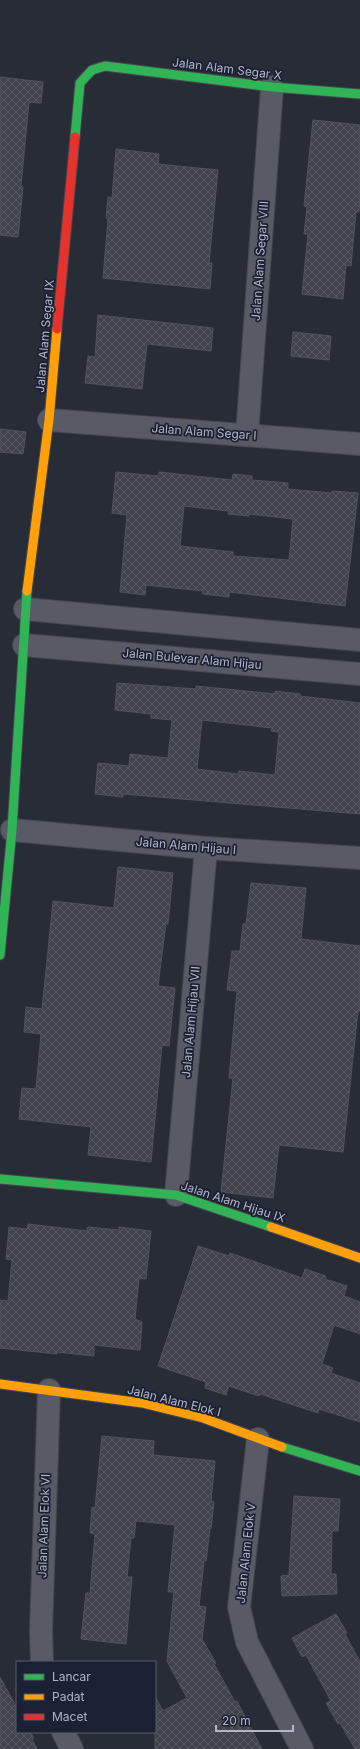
<svg xmlns="http://www.w3.org/2000/svg" width="360" height="1749" font-family="Inter,sans-serif">
<style>
.building{fill:url(#building-cross-hatch);stroke:#50535f;fill-rule:evenodd}
.lines{fill:none;stroke-linecap:round;stroke-linejoin:round}
.street-casing{stroke:#444750;stroke-width:24}
.fast-casing{stroke:#444750;stroke-width:11}
.slow-casing{stroke:#444750;stroke-width:11}
.jam-casing{stroke:#444750;stroke-width:11}
.street{stroke:#585a65;stroke-width:22}
.fast{stroke:#30b455;stroke-width:9}
.slow{stroke:#ff9f0a;stroke-width:9}
.jam{stroke:#e5322d;stroke-width:9}
.labels{text-anchor:middle;stroke-width:3.5;stroke-linejoin:round;paint-order:stroke}
.street-label{font-size:12px;fill:#b2b5c8;stroke:#1b2032}
</style>
<defs>
<pattern id="building-cross-hatch" width="8" height="8" patternUnits="userSpaceOnUse"><rect width="8" height="8" fill="#40424c"/><path d="M0 0l8 8M0 8l8-8" fill="none" stroke="#595b64"/></pattern>
</defs>
<rect width="100%" height="100%" fill="#282c37"/>
<g class="building">
<polygon points="0,77 43,82 41,103 29,102 21,186 23,187 18,237 0,235"/>
<polygon points="313,120 360,125 360,198 359,212 356,212 351,266 346,265 343,299 302,294 308,234 304,234 307,207 304,206"/>
<polygon points="116,149 159,154 158,164 218,170 209,263 212,263 210,289 103,278 108,219 106,218 108,197 112,198"/>
<polygon points="98,315 213,328 211,351 147,344 142,389 85,383 88,356 95,357"/>
<polygon points="293,332 331,336 329,360 291,356"/>
<polygon points="0,429 26,432 23,454 0,452"/>
<path d="M116,472L158,476L159,472L232,480L233,474L252,476V480L288,483V489L332,493V491L358,493L345,606L229,592V597L202,594L203,591L146,585L145,595L120,592L127,515L112,513ZM184,506L229,511L228,514L249,516V514L293,519L289,560L233,556V552L180,546Z"/>
<path d="M117,683L196,689V686L275,694V691L300,694V696L360,703V814L123,794V797L95,794L98,763L129,766L130,754L168,758L172,720L151,718V714L115,710ZM202,720L272,728L271,731L279,732L275,775L239,771L238,774L197,769Z"/>
<polygon points="118,867 173,873 168,924 166,923 158,986 175,988 169,1046 162,1045 151,1162 88,1155 91,1127 19,1119 22,1088 36,1089 41,1034 24,1032 26,1007 42,1009 53,901 114,908"/>
<polygon points="251,883 306,888 301,939 360,946 360,1011 358,1011 343,1152 279,1145 273,1198 221,1192 233,1078 229,1078 237,991 227,990 232,951 240,951 243,924 246,924"/>
<polygon points="28,1224 87,1231 88,1227 119,1230 119,1227 151,1231 146,1279 139,1278 135,1319 142,1322 140,1350 94,1345 94,1356 57,1352 57,1354 0,1348 0,1300 8,1301 12,1260 6,1259 9,1227 27,1229"/>
<polygon points="198,1246 229,1256 230,1253 302,1278 305,1269 326,1276 325,1279 347,1286 344,1296 360,1302 360,1334 334,1325 322,1364 333,1368 331,1373 360,1383 360,1422 319,1409 318,1413 260,1394 259,1396 229,1386 226,1395 205,1388 206,1382 158,1366"/>
<polygon points="102,1436 154,1441 153,1455 215,1461 211,1501 214,1502 211,1529 210,1529 206,1561 204,1561 199,1606 206,1607 202,1639 216,1663 214,1664 235,1702 237,1701 262,1749 155,1749 155,1696 163,1711 187,1698 167,1661 174,1592 168,1592 175,1525 136,1521 134,1538 131,1538 127,1577 132,1577 126,1644 81,1639 86,1593 90,1593 95,1534 90,1533 92,1507 95,1508"/>
<polygon points="294,1496 340,1499 338,1531 332,1531 331,1574 336,1574 337,1594 282,1596 281,1576 289,1575"/>
<polygon points="336,1614 347,1633 345,1634 360,1662 360,1749 355,1749 340,1723 338,1724 326,1703 331,1701 306,1655 302,1657 292,1638"/>
<polygon points="0,1677 17,1708 17,1732 30,1732 34,1738 32,1739 37,1749 0,1749"/>
</g>
<g class="lines">
<defs>
<g id="street">
<polyline points="49,420 360,444"/>
<polyline points="247,435 272,87"/>
<polyline points="25,609 360,640"/>
<polyline points="24,645 360,674"/>
<polyline points="12,830 206,848 360,858"/>
<polyline points="176,1195 206,848"/>
<polyline points="258,1439 239,1607 247,1642 302,1749"/>
<polyline points="42,1662 41,1631 49,1390"/>
<polyline points="63,1732 72,1749"/>
</g>
<g id="fast">
<polyline points="75,137 80,83 92,70 105,66 272,87 360,94"/>
<polyline points="0,955 12,830 27,591"/>
<polyline points="0,1179 176,1195 271,1227"/>
<polyline points="282,1447 360,1471"/>
</g>
<g id="slow">
<polyline points="27,591 49,420 57,329"/>
<polyline points="271,1227 360,1258"/>
<polyline points="0,1384 142,1403 203,1418 282,1447"/>
</g>
<polyline id="jam" points="57,329 75,137"/>
</defs>
<use href="#street" class="street-casing"/>
<use href="#fast" class="fast-casing"/>
<use href="#slow" class="slow-casing"/>
<use href="#jam" class="jam-casing"/>
<use href="#street" class="street"/>
<use href="#fast" class="fast"/>
<use href="#slow" class="slow"/>
<use href="#jam" class="jam"/>
</g>
<g class="labels">
<g class="street-label">
<text transform="translate(227 69) rotate(7)" y="4">Jalan Alam Segar X</text>
<text transform="translate(260 261) rotate(-86)" y="4">Jalan Alam Segar VIII</text>
<text transform="translate(45 336) rotate(-85)" y="4">Jalan Alam Segar IX</text>
<text transform="translate(204 432) rotate(4)" y="4">Jalan Alam Segar I</text>
<text transform="translate(192 659) rotate(5)" y="4">Jalan Bulevar Alam Hijau</text>
<text transform="translate(186 846) rotate(5)" y="4">Jalan Alam Hijau I</text>
<text transform="translate(191 1022) rotate(-85)" y="4">Jalan Alam Hijau VII</text>
<text transform="translate(233 1202) rotate(18)" y="4">Jalan Alam Hijau IX</text>
<text transform="translate(174 1401) rotate(14)" y="4">Jalan Alam Elok I</text>
<text transform="translate(44 1526) rotate(-88)" y="4">Jalan Alam Elok VI</text>
<text transform="translate(246 1553) rotate(-84)" y="4">Jalan Alam Elok V</text>
</g>
</g>
<rect x="16" y="1661" width="140" height="72" fill="#1b2032" stroke="#575c6e"/>
<rect x="24" y="1674" width="20" height="6" fill="#30b455" stroke="#575c6e"/>
<text x="52" y="1681" font-size="12" fill="#b2b5c8">Lancar</text>
<rect x="24" y="1694" width="20" height="6" fill="#ff9f0a" stroke="#575c6e"/>
<text x="52" y="1701" font-size="12" fill="#b2b5c8">Padat</text>
<rect x="24" y="1714" width="20" height="6" fill="#e5322d" stroke="#575c6e"/>
<text x="52" y="1721" font-size="12" fill="#b2b5c8">Macet</text>
<path d="M216 1725v6h77v-6" fill="none" stroke="#b2b5c8" stroke-width="2"/>
<text x="222" y="1725" font-size="12" fill="#b2b5c8" stroke="#1b2032" stroke-width="3" paint-order="stroke">20 m</text>
</svg>
